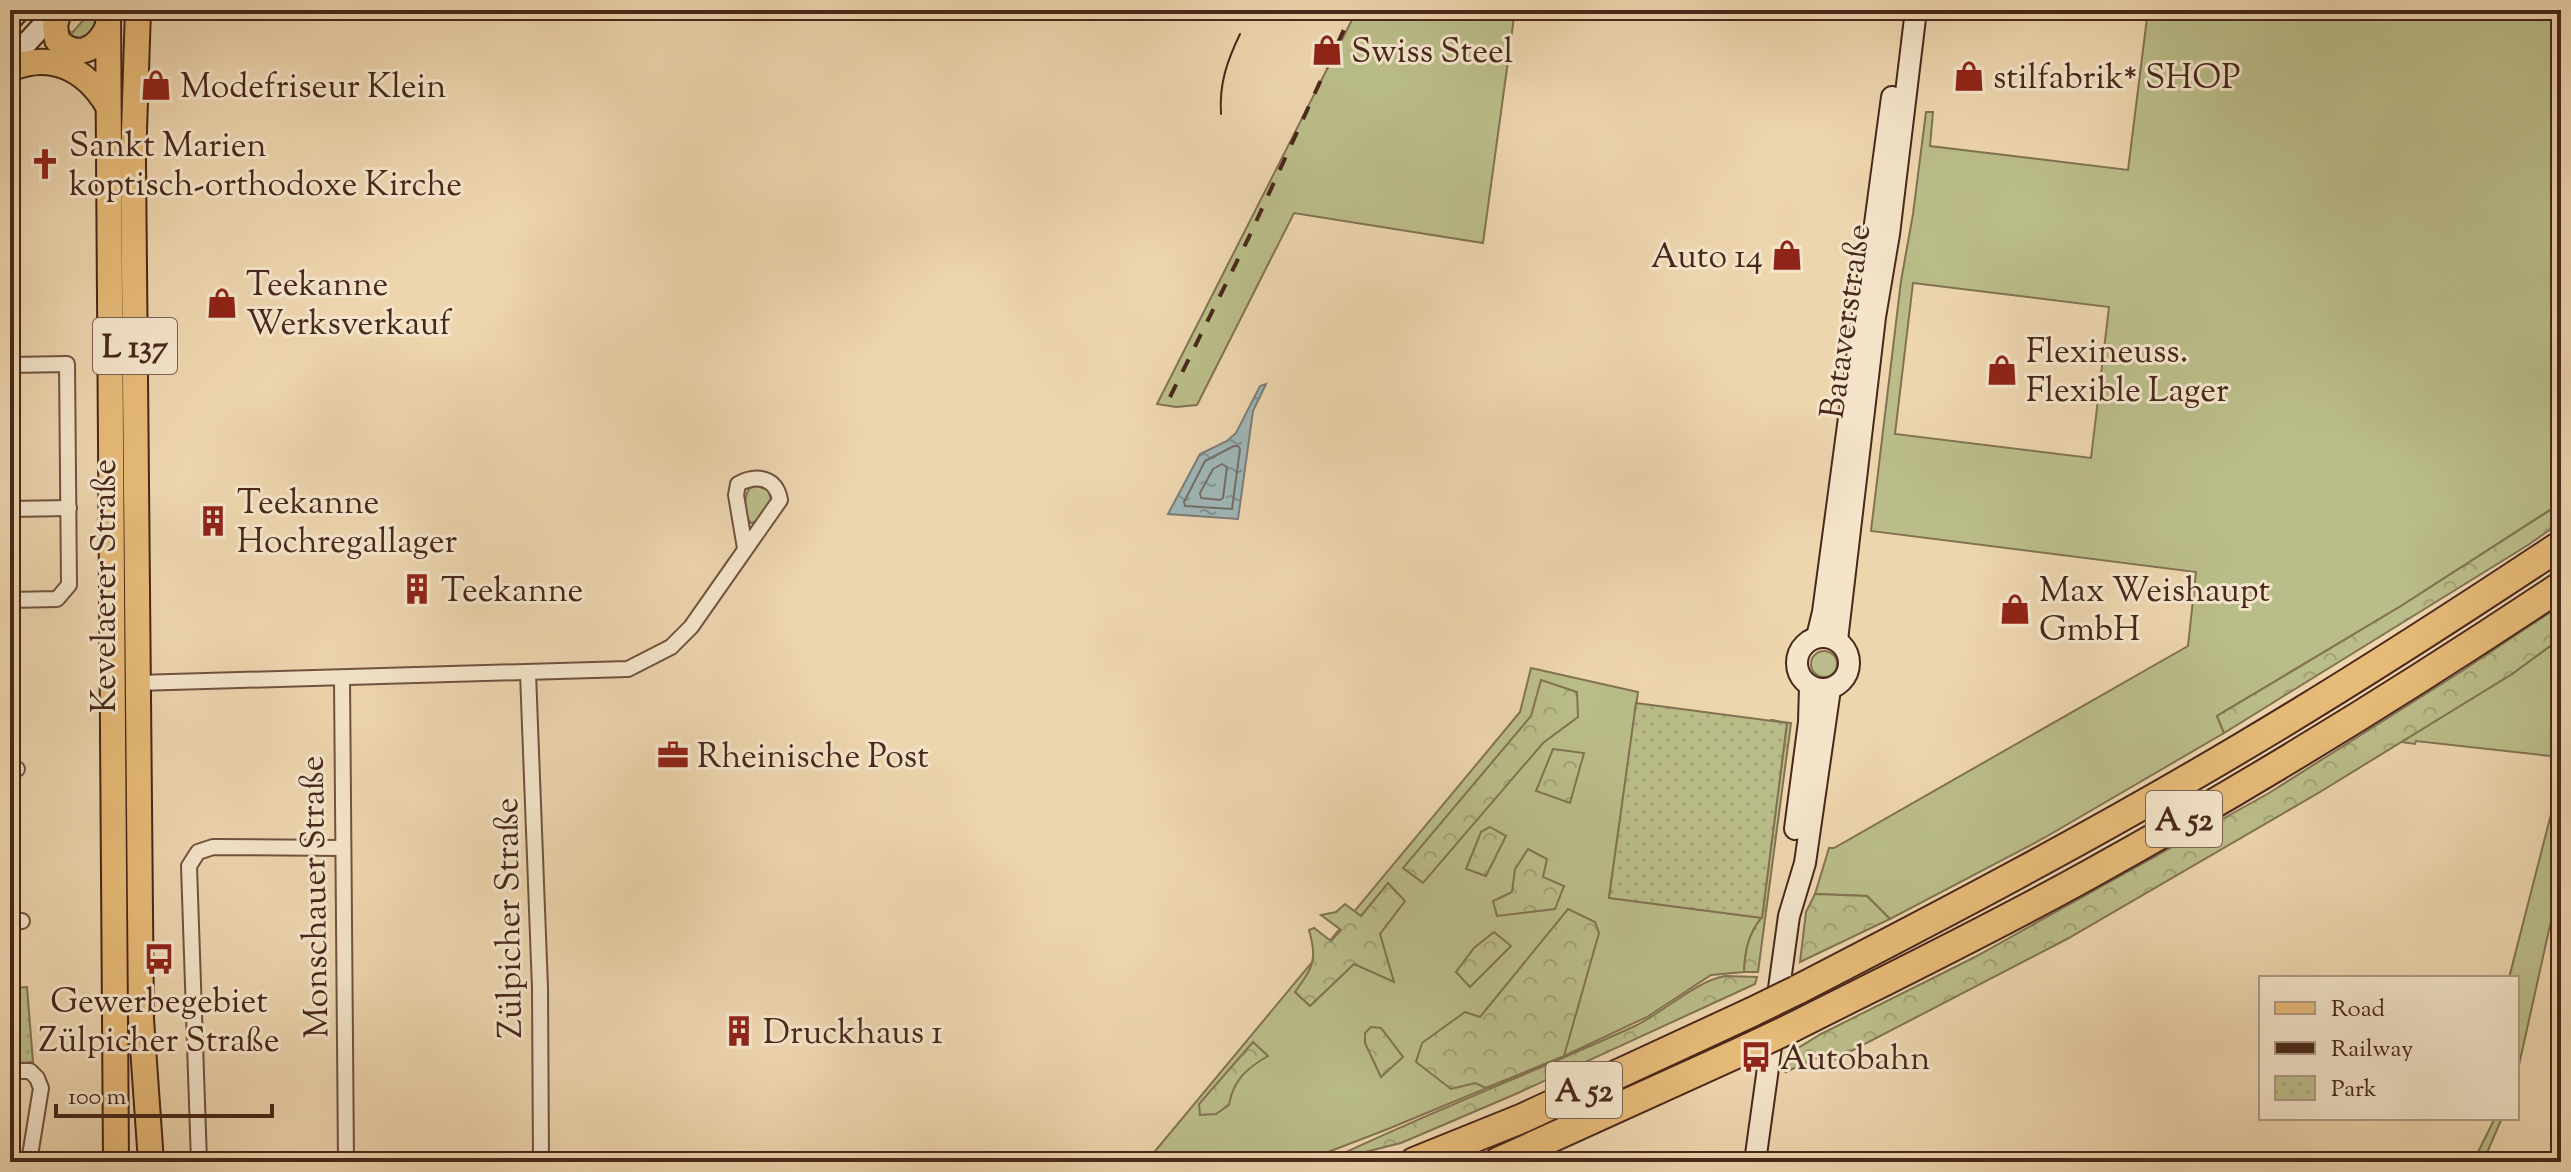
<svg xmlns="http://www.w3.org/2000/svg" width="2571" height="1172" font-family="'Sorts Mill Goudy',serif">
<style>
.grass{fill:#babd89;stroke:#827252;stroke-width:2;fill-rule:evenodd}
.forest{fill:url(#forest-crowns);stroke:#827252;stroke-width:2}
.park{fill:url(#park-dots);stroke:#827252;stroke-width:2}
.water{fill:url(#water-ripples);stroke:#7c7d78;stroke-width:2}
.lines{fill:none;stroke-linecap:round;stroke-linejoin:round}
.shore{stroke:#746e68;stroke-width:2}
.street-casing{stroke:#725240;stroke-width:18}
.secondary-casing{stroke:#49271b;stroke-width:24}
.primary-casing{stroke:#49271b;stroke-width:28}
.highway-casing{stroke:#49271b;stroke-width:32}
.street{stroke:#f3e4ca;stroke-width:14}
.secondary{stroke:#f3e4ca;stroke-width:20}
.primary{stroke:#e6ba77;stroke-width:24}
.highway{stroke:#e6ba77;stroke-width:28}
.tram{stroke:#49271b;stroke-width:2}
.rail{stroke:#49271b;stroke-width:4;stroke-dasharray:14 14;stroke-linecap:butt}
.highway-bridge-casing{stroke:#49271b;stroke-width:32;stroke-linecap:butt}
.highway-bridge{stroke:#e6ba77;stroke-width:28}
.labels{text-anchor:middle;stroke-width:6;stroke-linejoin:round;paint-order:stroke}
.shield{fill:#f3e4ca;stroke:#7c6050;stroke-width:2}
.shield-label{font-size:32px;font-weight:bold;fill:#49271b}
.poi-label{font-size:34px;fill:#49271b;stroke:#f3e4ca;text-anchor:start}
.street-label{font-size:34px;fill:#49271b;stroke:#f3e4ca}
</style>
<defs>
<pattern id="forest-crowns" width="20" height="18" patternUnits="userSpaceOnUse" patternTransform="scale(2)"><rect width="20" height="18" fill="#babd89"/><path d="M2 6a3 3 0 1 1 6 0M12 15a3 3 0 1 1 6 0" fill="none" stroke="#a1a276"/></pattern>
<pattern id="park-dots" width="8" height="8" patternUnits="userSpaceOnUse" patternTransform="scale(2)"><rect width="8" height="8" fill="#babd89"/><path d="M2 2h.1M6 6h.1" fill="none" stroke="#a1a276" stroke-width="1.8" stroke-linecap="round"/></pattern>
<pattern id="water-ripples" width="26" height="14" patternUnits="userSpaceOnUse" patternTransform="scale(2)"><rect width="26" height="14" fill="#9eb6b6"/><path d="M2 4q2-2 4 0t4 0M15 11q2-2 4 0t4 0" fill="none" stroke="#839493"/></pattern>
</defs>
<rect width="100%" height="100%" fill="#edd5ae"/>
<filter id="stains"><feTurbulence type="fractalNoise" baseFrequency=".0025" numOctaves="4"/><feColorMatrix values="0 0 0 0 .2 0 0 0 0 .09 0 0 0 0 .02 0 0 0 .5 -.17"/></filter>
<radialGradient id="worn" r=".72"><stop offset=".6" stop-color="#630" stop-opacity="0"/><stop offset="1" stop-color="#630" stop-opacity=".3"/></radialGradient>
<g class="grass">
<polygon points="1357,10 1515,10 1483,243 1294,213 1197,405 1176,407 1157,404"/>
<path d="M2148,10H2561V503L2401,606L2217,716L2224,733L2044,838L1890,919L1867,896L1815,894L1829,848H1834L2188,646L2196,572L1871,531L1901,281L1913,214L1926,112H1933L1930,146L2128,170ZM1913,283L2109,307L2091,458L1895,434Z"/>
<polygon points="87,16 94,17 96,37 71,43 63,26 72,33"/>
<path d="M757,486L768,490L771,499L757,521L751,523C744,515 743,496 750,488Z"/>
<polygon points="2561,638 2561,876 2517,1074 2517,978 2509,978 2560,779 2560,764 2550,756 2416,741 2415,744 2401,742 2512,674"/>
<circle cx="1824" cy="664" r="13"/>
<path d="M1531,668L1638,692L1609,898L1762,918C1748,934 1745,951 1744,972L1711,975L1647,1017L1564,1056L1388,1129L1302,1162H1146L1520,712Z"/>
<polygon points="2495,1118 2502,1118 2483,1162 2473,1162"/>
</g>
<g class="forest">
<polygon points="2561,503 2561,522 2528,545 2224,733 2217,716 2401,606"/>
<polygon points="2561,605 2561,638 2512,674 2320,792 2067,939 1832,1061 1816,1058 1786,1072 1790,1053 1821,1034 1975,957 2269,793 2462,671"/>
<polygon points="1541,680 1577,692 1578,717 1543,743 1423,883 1403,868 1531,716"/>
<path d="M1770,720L1791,723L1758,972H1744C1745,951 1748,934 1762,917L1787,723Z"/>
<polygon points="1553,749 1584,753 1570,803 1536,791"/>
<polygon points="1490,827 1506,836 1486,876 1466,869 1481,832"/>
<polygon points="1528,849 1547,859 1543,877 1564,886 1555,909 1497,916 1493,901 1512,892 1515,869"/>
<path d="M1388,883L1405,901L1380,934L1394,982L1354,964L1310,1006L1295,992C1313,967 1318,960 1309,930L1314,928L1331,941L1341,930L1321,915L1336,912L1345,904L1361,916Z"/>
<polygon points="1815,894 1867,896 1890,919 1800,962 1806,912"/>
<polygon points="1568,909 1595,922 1599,933 1564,1056 1486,1088 1475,1083 1451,1089 1416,1062 1422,1043 1465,1012 1480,1017"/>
<polygon points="1494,932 1511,946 1470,987 1456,972 1474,948"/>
<path d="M1725,976L1757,977L1755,984L1518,1093L1401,1143L1325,1162C1427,1113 1532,1073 1635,1026C1664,1012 1696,981 1725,976Z"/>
<polygon points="1371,1027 1381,1028 1403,1057 1381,1077 1365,1043 1365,1033"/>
<path d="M1253,1042L1268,1056C1247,1068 1233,1080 1229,1105L1216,1114L1200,1115L1199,1104Z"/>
</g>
<g class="park">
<polygon points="1636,703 1787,723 1762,918 1609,898"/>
<polygon points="27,987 33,1062 10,1064 10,988"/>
</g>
<polygon class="water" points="1266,384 1253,411 1238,519 1168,514 1200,454 1227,441 1236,433 1260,386"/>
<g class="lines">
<g class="shore">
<polygon points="1234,446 1238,446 1240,449 1232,509 1185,506 1184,502 1205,461"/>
<polygon points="1222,464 1227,467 1223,498 1220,500 1201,498 1200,493 1213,469"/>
</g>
<defs>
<g id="street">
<polyline points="10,365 67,364 69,585 57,599 10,600"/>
<polyline points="10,509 69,508"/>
<polyline points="528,673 540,988 541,1162"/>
<polyline points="342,679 346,1162"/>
<path d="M137,683L628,669L671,647L691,627L780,500C776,477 756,474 738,484L736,495L745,548"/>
<polyline points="10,769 17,769"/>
<polyline points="10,922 22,921"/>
<polyline points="10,1071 30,1071 37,1078 41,1088 29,1162"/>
<polyline points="199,1162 189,866 198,852 213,847 342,848"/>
</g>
<g id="secondary">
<polyline points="10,61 57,10"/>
<circle cx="1823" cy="663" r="26"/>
<polyline points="1817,637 1823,612 1892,97"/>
<polyline points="1837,640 1875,317 1889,234 1916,10"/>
<polyline points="1795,829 1809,722 1810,687"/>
<polyline points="1755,1162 1789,916 1805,863 1830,689"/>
</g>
<g id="primary">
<path d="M59,10L55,26L57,40C77,61 98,49 108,26"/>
<polyline points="108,10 116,1162"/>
<polyline points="138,10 133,161 141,1019 151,1162"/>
<path d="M10,69C51,51 86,69 108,106"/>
</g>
<g id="highway">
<path d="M1797,990C1948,912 2098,833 2244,746C2352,682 2457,614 2561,545"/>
<path d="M1793,1027C1892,977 1993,928 2090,874C2251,785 2408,688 2561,586"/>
<polyline points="1414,1162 1523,1118 1752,1012"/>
<polyline points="1498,1162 1749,1048"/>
</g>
</defs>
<use href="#street" class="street-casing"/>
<use href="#secondary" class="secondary-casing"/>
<use href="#primary" class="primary-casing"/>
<use href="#highway" class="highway-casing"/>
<use href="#street" class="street"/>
<use href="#secondary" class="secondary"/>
<use href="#primary" class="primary"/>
<use href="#highway" class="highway"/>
<g class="tram">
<polyline points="10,37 35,10"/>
<path d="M1221,114C1219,84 1227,61 1240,34"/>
</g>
<polyline class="rail" points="1170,397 1249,237 1353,10"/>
<defs>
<g id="highway-bridge">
<polyline points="1752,1012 1797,990"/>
<polyline points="1749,1048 1793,1027"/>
</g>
</defs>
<use href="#highway-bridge" class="highway-bridge-casing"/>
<use href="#highway-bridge" class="highway-bridge"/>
</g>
<defs>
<symbol id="shop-bare" viewBox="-9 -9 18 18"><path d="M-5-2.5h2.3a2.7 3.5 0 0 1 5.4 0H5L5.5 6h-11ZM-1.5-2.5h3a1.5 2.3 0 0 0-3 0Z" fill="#8f2418" stroke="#f3e4ca" stroke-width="2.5" paint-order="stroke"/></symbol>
<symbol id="church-bare" viewBox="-9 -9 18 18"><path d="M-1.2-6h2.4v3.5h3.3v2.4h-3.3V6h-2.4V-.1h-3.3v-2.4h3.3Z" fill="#8f2418" stroke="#f3e4ca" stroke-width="2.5" paint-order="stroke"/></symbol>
<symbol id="building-bare" viewBox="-9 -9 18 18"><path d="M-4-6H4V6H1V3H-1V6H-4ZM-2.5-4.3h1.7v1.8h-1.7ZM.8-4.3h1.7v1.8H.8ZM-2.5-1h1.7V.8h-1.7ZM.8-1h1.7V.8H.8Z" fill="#8f2418" stroke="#f3e4ca" stroke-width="2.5" paint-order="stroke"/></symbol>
<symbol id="office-bare" viewBox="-9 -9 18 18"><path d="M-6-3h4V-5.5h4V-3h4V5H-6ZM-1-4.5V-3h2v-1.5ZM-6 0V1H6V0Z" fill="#8f2418" stroke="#f3e4ca" stroke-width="2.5" paint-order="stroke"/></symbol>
<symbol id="bus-bare" viewBox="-9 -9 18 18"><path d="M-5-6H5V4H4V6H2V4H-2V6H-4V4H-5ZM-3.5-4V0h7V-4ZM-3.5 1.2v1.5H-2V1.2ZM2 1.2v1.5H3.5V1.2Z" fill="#8f2418" stroke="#f3e4ca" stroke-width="2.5" paint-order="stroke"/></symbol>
</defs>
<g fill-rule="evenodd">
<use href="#shop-bare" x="1305" y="28" width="44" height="44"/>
<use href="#shop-bare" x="1947" y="54" width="44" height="44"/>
<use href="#shop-bare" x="134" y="63" width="44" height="44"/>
<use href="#church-bare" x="23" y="142" width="44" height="44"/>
<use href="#shop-bare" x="1765" y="233" width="44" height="44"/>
<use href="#shop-bare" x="200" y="281" width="44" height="44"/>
<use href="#shop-bare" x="1980" y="348" width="44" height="44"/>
<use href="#building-bare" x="191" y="499" width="44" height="44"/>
<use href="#building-bare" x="395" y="567" width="44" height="44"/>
<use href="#shop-bare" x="1993" y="587" width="44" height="44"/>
<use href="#office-bare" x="651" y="733" width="44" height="44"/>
<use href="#bus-bare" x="137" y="937" width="44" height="44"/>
<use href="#building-bare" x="717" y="1009" width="44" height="44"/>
<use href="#bus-bare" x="1734" y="1035" width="44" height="44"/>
</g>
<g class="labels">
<g class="shield">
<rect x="93" y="318" width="84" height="56" rx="6"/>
<rect x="2146" y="791" width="76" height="56" rx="6"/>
<rect x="1546" y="1062" width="76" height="56" rx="6"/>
</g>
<g class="shield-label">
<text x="135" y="357">L 137</text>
<text x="2184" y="830">A 52</text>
<text x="1584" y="1101">A 52</text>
</g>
<g class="poi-label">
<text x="1351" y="62">Swiss Steel</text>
<text x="1993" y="88">stilfabrik* SHOP</text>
<text x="180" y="97">Modefriseur Klein</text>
<text x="69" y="156">Sankt Marien<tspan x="69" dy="39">koptisch-orthodoxe Kirche</tspan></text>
<text x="1763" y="267" text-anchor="end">Auto 14</text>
<text x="246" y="295">Teekanne<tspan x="246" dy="39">Werksverkauf</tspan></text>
<text x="2026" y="362">Flexineuss.<tspan x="2026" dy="39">Flexible Lager</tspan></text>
<text x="237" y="513">Teekanne<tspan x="237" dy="39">Hochregallager</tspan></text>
<text x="441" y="601">Teekanne</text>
<text x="2039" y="601">Max Weishaupt<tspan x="2039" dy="39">GmbH</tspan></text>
<text x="697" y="767">Rheinische Post</text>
<text x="159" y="1012" text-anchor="middle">Gewerbegebiet<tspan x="159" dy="39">Zülpicher Straße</tspan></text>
<text x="763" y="1043">Druckhaus 1</text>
<text x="1780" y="1069">Autobahn</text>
</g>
<g class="street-label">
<text transform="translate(1844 321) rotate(-82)" y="12">Bataverstraße</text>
<text transform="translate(103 586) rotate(-90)" y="12">Kevelaerer Straße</text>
<text transform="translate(313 897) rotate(-91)" y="12">Monschauer Straße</text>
<text transform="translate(507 918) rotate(-91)" y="12">Zülpicher Straße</text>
</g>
</g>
<rect width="2571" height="1172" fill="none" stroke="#edd5ae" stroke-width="40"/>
<rect x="12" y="12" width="2547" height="1148" fill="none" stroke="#49271b" stroke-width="4"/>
<rect x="20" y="20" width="2531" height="1132" fill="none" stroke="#49271b" stroke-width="2"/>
<rect x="2259" y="976" width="260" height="144" fill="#f3e4ca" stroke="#af9884" stroke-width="2"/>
<rect x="2275" y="1002" width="40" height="12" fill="#e6ba77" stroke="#af9884" stroke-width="2"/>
<text x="2331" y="1016" font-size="24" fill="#49271b">Road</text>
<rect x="2275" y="1042" width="40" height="12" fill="#49271b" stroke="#af9884" stroke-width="2"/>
<text x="2331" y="1056" font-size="24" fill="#49271b">Railway</text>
<rect x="2275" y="1076" width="40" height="24" fill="url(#park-dots)" stroke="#af9884" stroke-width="2"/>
<text x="2331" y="1096" font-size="24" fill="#49271b">Park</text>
<path d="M56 1104v12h216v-12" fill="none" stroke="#49271b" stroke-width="4"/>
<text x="68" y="1104" font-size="24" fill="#49271b" stroke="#f3e4ca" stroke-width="6" paint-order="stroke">100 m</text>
<rect width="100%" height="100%" filter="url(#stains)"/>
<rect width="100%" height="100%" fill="url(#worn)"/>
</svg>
